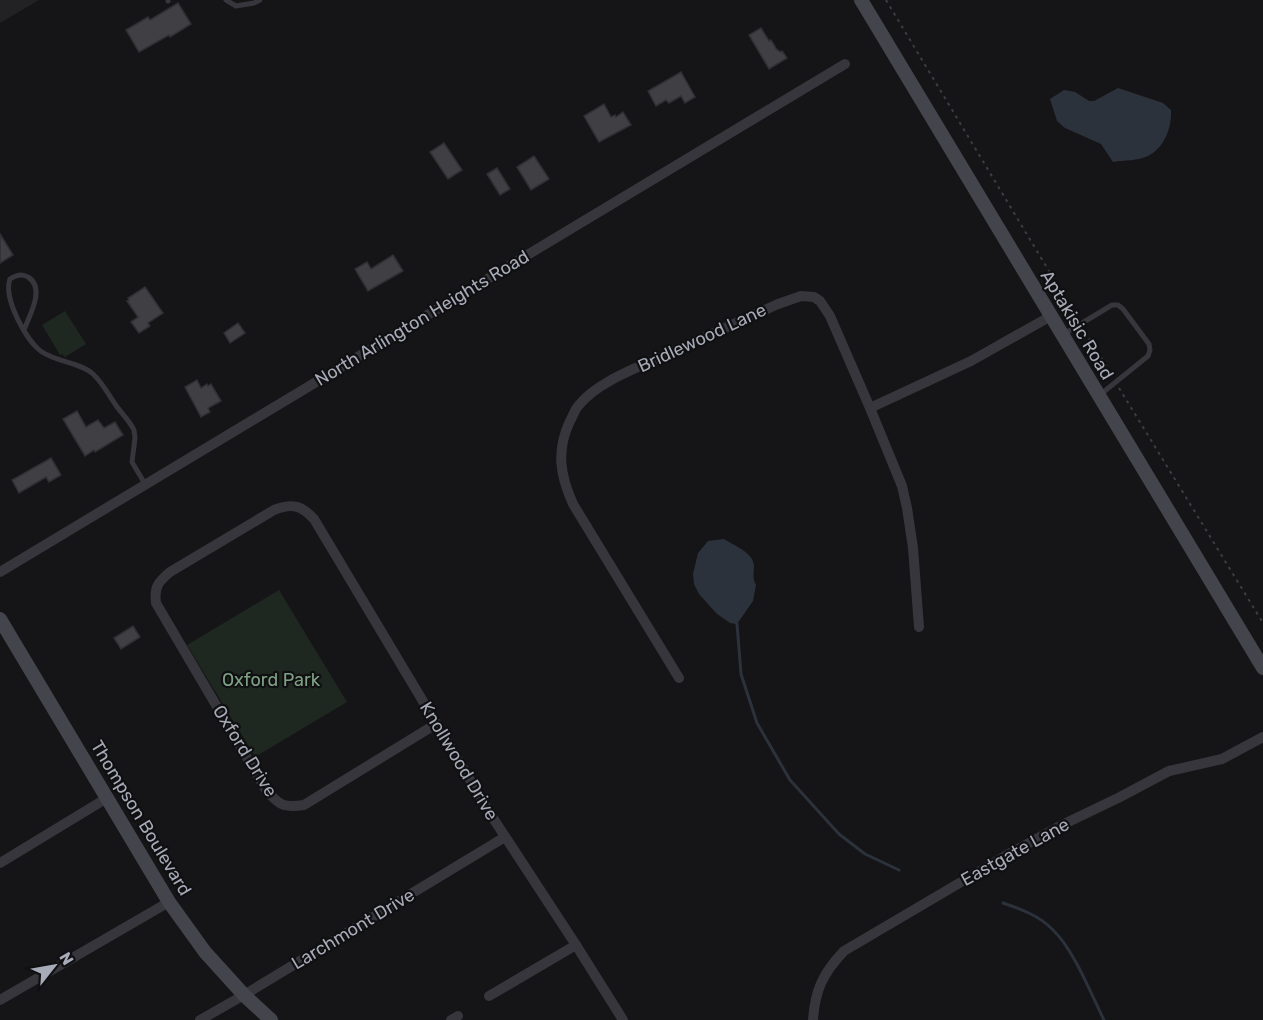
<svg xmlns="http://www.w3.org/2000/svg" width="1263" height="1020" font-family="Rubik,sans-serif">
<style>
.built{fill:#222124}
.green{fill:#1f2721}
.water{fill:#2c323b}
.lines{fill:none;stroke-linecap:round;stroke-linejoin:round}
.stream{stroke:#2c323b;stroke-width:3}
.building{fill:#403f44;stroke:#302f33;stroke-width:1.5}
.path{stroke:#3c3d43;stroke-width:2;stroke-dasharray:3 4.5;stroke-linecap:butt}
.lane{stroke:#36363c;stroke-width:5}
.street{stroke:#36363c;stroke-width:10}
.secondary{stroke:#44454c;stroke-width:14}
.labels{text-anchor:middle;stroke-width:4.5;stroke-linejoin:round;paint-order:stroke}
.street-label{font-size:18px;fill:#a7aab7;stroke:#101012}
.park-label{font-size:18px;fill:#7fa285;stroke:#101012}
</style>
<rect width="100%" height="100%" fill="#151517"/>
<polygon class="built" points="0,0 39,0 0,23"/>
<g class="green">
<polygon points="65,311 86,344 65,357 62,354 60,355 42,325"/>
<polygon points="279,590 347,702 255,757 187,645"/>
</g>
<g class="water">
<path d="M1118,88L1163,103L1171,110C1172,128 1164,148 1148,156C1138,161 1124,160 1113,162L1101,144L1065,128L1057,121L1050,99L1064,90L1075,92L1089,101H1094Z"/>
<path d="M724,539C735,546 752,552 754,565C754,573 752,578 756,585L753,601L737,624L730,623L717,614L699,594L694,584L693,574L698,553L708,541Z"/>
</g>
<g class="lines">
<g class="stream">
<polyline points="737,624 741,674 757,723 790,780 839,834 865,854 899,870"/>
<path d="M1003,903C1021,909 1040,916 1053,930C1074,950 1091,994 1104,1020"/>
</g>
</g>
<g class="building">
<polygon points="178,3 191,24 170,37 169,35 139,52 126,30 148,17 150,20"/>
<polygon points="761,28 769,41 771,40 777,50 778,50 780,52 782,51 787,58 769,69 749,35"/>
<polygon points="681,72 695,97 685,103 681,96 669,103 666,100 656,106 648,91"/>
<polygon points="604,104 611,117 615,115 616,117 623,112 631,125 599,142 584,116"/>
<polygon points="444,143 462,170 448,179 430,152"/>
<polygon points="534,156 549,179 531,190 517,167"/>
<polygon points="497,168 510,189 500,195 487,174"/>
<polygon points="0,234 13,255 0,263"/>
<polygon points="393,255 403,271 368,291 355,269 367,262 371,269"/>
<polygon points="145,287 163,313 148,323 150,326 139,333 131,322 138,317 127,301 129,300 128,298"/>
<polygon points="238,323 245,333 230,343 224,333"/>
<polygon points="197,380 201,388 207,384 208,386 211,384 221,401 208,408 210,412 201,417 185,387"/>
<polygon points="77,411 86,427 98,420 104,428 115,422 123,435 95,452 94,450 85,456 63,419"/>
<polygon points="51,458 61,475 49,482 46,477 19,493 12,480"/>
<polygon points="133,626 140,637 121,649 114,638"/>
</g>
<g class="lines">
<g class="path">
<polyline points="886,0 1076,316"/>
<polyline points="1085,332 1112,375"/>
<polyline points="1119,388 1263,623"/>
</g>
<g class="lane">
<polyline points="168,0 168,1"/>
<polyline points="226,0 236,6 254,3 260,0"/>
<path d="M24,330C29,316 46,288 28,277C22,273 16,275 10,279C3,298 26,341 42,352C57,362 81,363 93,374C102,382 108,394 115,404C121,413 129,420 134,430L135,438L132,462L145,484"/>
<polyline points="1064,334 1112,305 1118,305 1123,309 1149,344 1150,350 1148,356 1101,394"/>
</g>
<g class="street">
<polyline points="870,408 971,361 1051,316"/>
<polyline points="0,572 845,64"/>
<path d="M679,678L573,504C560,475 556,451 570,421C573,416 575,409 579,405C597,382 639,367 665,355C703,338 740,321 778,304L801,296L814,297L820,301L830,316L870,408L902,486L907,508L913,548L919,627"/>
<path d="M436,724L304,805C283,808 279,805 266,790L156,603C154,587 158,582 170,572L274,510C292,503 301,505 314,519L491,815L576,945L623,1020"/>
<polyline points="0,863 107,798"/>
<polyline points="489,996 576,945"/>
<polyline points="0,1000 169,902"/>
<polyline points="200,1020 244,995 505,837"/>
<polyline points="451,1020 458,1016"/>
<path d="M813,1020C815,990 823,973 844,951L1007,855L1062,825L1120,797L1169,771L1222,759L1263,737"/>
</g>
<g class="secondary">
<polyline points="861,0 1263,668"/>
<polyline points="0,619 169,902 205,952 244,995 271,1020"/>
</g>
</g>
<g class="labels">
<g class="street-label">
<text transform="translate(422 318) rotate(-31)" y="6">North Arlington Heights Road</text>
<text transform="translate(1077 325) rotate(59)" y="6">Aptakisic Road</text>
<text transform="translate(702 338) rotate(-25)" y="6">Bridlewood Lane</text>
<text transform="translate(245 751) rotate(58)" y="6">Oxford Drive</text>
<text transform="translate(459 761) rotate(59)" y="6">Knollwood Drive</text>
<text transform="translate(141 818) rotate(59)" y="6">Thompson Boulevard</text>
<text transform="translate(1015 852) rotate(-29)" y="6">Eastgate Lane</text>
<text transform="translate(353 929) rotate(-31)" y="6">Larchmont Drive</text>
</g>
<g class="park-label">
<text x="271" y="686">Oxford Park</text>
</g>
</g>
<g transform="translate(54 966) rotate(59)" stroke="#101012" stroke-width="4.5" paint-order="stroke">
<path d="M0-4.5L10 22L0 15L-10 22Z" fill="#a7aab7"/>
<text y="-9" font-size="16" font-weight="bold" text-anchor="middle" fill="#a7aab7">N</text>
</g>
</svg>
